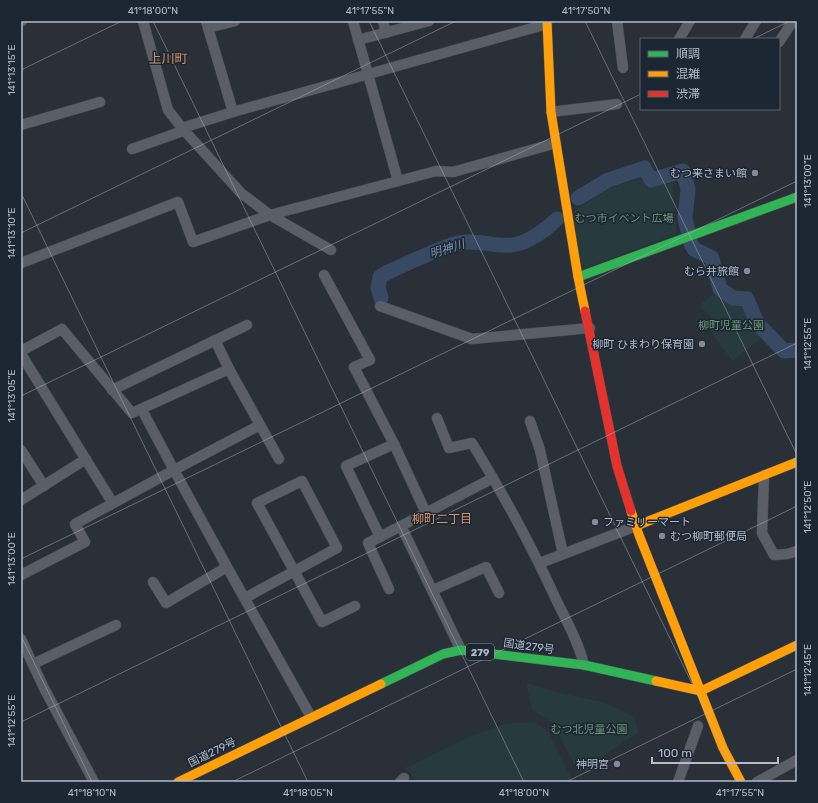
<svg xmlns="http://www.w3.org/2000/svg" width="818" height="803" font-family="Rubik,'Noto Sans JP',sans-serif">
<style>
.green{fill:#273a3e}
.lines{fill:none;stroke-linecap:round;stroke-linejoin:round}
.river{stroke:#384963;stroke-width:15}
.street-casing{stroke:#484c53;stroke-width:11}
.fast-casing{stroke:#484c53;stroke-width:10}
.slow-casing{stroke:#484c53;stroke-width:10}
.jam-casing{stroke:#484c53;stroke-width:10}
.street{stroke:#5a5e66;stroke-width:10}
.fast{stroke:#30b455;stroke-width:9}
.slow{stroke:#ff9f0a;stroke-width:9}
.jam{stroke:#e5322d;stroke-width:9}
.ticks{fill:none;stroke:#b4bcc9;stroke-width:1;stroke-opacity:0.45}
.poi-dot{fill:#848b96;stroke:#1d2633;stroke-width:1.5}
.labels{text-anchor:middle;stroke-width:3;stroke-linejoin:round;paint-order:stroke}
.shield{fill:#1d2633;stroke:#878f9c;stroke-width:1}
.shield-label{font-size:10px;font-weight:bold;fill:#b4bcc9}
.poi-label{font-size:11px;fill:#b4bcc9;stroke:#1d2633;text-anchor:end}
.park-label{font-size:11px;fill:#6b9a76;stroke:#1d2633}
.street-label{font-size:11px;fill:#b4bcc9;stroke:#1d2633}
.water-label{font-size:12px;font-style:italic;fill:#7c92b1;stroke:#1d2633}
.neighbourhood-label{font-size:12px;fill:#d59563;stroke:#1d2633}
.quarter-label{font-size:13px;fill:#d59563;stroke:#1d2633}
.neatline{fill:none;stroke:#b4bcc9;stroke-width:1.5}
.ticks-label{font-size:10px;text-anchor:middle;fill:#b4bcc9}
</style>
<rect width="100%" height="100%" fill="#2a3038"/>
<g class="green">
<polygon points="640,178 647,188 673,183 674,210 677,234 583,269 570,215 607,188"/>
<polygon points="718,290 729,301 744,308 764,336 733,361 707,327 711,317 699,306"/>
<polygon points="526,683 564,694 603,702 635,717 638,733 605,754 589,774 577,770 553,723 532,710"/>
<polygon points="536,722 549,733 573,782 417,782 405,768 471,736 505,724"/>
</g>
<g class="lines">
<g class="river">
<polyline points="578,198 608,180 644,168 651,180 683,171 688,189 685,218 688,231"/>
<polyline points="691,244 694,249 712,258 720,289 733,298 747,299 757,323 784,351 797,350"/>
<path d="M381,298L378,287L380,277L386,273C408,263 431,252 454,244C474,238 492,247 512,245C528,243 546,230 557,219"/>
</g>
<defs>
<g id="street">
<polyline points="21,21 22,21"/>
<polyline points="143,21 168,110 182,128 233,112 547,24"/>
<polyline points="206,21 233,112"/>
<polyline points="353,21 398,181"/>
<polyline points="383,21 386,33"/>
<polyline points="617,21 623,68"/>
<polyline points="208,28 235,21"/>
<polyline points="679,39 690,21"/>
<polyline points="745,39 756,21"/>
<polyline points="358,40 429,21"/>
<polyline points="779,42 793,21"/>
<polyline points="551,112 617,104"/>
<polyline points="21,125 100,102"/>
<polyline points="182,128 241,193 270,215 331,250"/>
<polyline points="132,149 183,131"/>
<polyline points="21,263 178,202 193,242 270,215 436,171 453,172 556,143"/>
<polyline points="324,275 370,360 354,367 394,444 426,513"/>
<polyline points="380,306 472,339 590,328"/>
<polyline points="215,340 229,369"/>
<polyline points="21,351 62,329 132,413 229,369 279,459"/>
<polyline points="21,354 112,502"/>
<polyline points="112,390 247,325"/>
<polyline points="142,410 174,470 260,425"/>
<path d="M437,418L449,448L472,443C502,492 530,543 554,595C565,619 578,640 584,665"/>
<polyline points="530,421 540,450 563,554"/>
<polyline points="21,450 44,486"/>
<polyline points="764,475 762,533 774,555 787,554 797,551"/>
<polyline points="21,500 86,459"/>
<polyline points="401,526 493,478"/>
<polyline points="380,537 346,466 394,444"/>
<polyline points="540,563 636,526"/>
<polyline points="21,575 85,542 75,524 174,470 227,567 311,717"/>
<polyline points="153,582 166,603 227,567"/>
<polyline points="389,589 368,543 401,526 461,650"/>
<polyline points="433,590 486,567 499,593"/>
<polyline points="245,598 337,548 302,481 257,503 322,622 355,606"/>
<polyline points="21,639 44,688 94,782"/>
<polyline points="33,664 116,625"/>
<polyline points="400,782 404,778"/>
<polyline points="678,782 698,726"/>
<polyline points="757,782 797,760"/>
</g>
<g id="fast">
<polyline points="578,277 797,197"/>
<polyline points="381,684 443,654 461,650 584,665 656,681"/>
</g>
<g id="slow">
<polyline points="547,21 551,112 578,277 585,311"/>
<polyline points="631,511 639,535 723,748 741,782"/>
<polyline points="636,526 797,462"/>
<polyline points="656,681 701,691 797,645"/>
<polyline points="178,782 381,684"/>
</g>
<polyline id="jam" points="585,311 617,466 631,511"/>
</defs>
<use href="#street" class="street-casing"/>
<use href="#fast" class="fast-casing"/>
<use href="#slow" class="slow-casing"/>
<use href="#jam" class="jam-casing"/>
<use href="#street" class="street"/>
<use href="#fast" class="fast"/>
<use href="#slow" class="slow"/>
<use href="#jam" class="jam"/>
</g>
<path class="ticks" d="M153,21L524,782M369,21L740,782M585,21L797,455M753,39L790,21M21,70L122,21M21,193L308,782M21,233L456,21M21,396L641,94M21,559L797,181M21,636L92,782M21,722L797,343M232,782L797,506M566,782L797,669"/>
<g class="poi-dot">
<circle cx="755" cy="173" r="4"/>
<circle cx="747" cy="271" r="4"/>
<circle cx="702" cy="344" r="4"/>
<circle cx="595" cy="522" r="4"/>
<circle cx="662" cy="536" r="4"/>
<circle cx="617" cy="764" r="4"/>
</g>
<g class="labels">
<rect class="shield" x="466" y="644" width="28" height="16" rx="3"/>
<g class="shield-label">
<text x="480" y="656">279</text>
</g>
<g class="poi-label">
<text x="747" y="177">むつ来さまい館</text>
<text x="739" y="275">むら井旅館</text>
<text x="694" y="348">柳町 ひまわり保育園</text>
<text x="603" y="526" text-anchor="start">ファミリーマート</text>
<text x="670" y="540" text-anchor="start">むつ柳町郵便局</text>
<text x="609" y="768">神明宮</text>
</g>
<g class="park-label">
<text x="624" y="222">むつ市イベント広場</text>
<text x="731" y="329">柳町児童公園</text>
<text x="589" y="733">むつ北児童公園</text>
</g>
<g class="street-label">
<text transform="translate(529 646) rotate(8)" y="4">国道279号</text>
<text transform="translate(212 752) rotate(-26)" y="4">国道279号</text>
</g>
<g class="water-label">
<text transform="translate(447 249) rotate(-18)" y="4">明神川</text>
</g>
<g class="neighbourhood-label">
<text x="442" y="523">柳町二丁目</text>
</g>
<g class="quarter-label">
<text x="168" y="63">上川町</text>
</g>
</g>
<rect width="818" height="803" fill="none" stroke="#1d2633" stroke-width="44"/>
<rect x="640" y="38" width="140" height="72" fill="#1d2633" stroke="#59626f"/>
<rect x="648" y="51" width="20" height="6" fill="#30b455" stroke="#59626f"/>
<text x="676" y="58" font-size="12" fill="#b4bcc9">順調</text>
<rect x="648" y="71" width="20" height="6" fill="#ff9f0a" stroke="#59626f"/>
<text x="676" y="78" font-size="12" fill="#b4bcc9">混雑</text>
<rect x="648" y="91" width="20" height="6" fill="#e5322d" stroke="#59626f"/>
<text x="676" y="98" font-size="12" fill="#b4bcc9">渋滞</text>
<path d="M652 757v6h126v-6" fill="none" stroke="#b4bcc9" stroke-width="2"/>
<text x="658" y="757" font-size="12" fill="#b4bcc9" stroke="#1d2633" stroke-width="3" paint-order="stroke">100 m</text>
<rect x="22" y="22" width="774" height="759" class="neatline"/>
<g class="ticks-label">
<text x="153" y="14">41°18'00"N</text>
<text x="370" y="14">41°17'55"N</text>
<text x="586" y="14">41°17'50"N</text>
<text transform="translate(11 70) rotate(-90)" y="4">141°13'15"E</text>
<text transform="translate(807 181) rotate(-90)" y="4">141°13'00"E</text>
<text transform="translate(11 233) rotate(-90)" y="4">141°13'10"E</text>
<text transform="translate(807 344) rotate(-90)" y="4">141°12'55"E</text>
<text transform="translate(11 396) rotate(-90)" y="4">141°13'05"E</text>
<text transform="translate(807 507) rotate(-90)" y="4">141°12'50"E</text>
<text transform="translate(11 559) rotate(-90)" y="4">141°13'00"E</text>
<text transform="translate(807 670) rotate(-90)" y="4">141°12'45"E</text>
<text transform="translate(11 721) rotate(-90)" y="4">141°12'55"E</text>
<text x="92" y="796">41°18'10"N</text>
<text x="308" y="796">41°18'05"N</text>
<text x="524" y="796">41°18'00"N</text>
<text x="740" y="796">41°17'55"N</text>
</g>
</svg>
